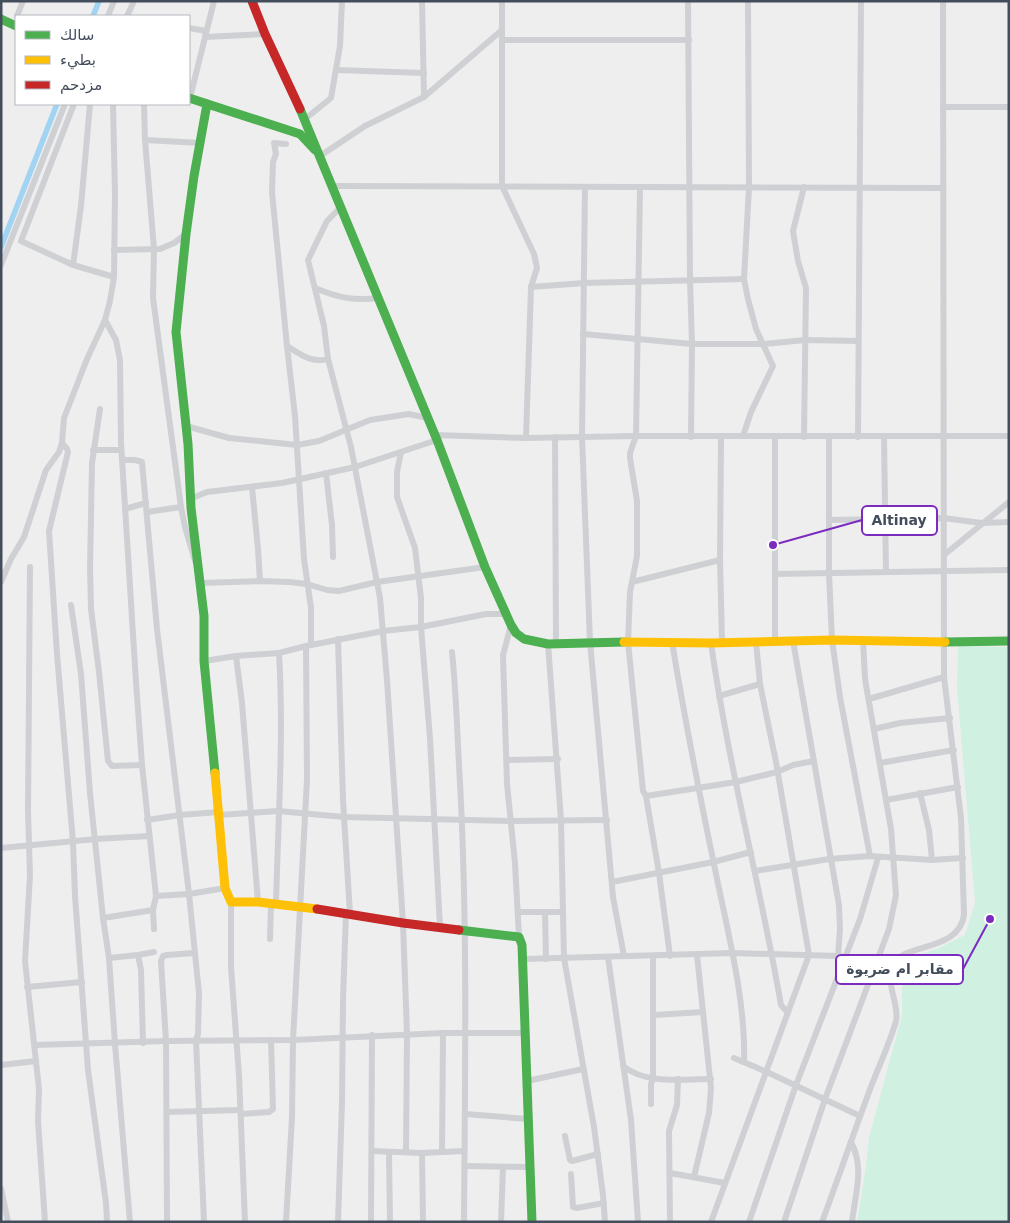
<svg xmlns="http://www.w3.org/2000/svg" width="1010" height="1223" font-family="'DejaVu Sans','Noto Sans Arabic',sans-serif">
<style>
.green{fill:#d0f0e2}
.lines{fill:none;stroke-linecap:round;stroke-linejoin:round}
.canal{stroke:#a1d3f2;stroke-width:5.5}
.street{stroke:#ced0d4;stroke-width:6}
.fast{stroke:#4caf50;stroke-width:9}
.slow{stroke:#ffc107;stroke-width:9}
.jam{stroke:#c62828;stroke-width:9}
.leader{fill:none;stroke:#7b2cbf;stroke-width:2}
.callout-dot{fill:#7b2cbf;stroke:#fff;stroke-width:2}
.callout{fill:#fff;stroke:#7b2cbf;stroke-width:2}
.callout-label{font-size:14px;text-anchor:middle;font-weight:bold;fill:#444d5c}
</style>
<rect width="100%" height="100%" fill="#efeeee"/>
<polygon class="green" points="958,646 1009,647 1009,1222 857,1222 866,1166 869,1138 902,1015 902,966 911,958 939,948 965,935 975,903 957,688"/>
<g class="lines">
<g class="canal">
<polyline points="93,16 99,1"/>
<polyline points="1,247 57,104"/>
</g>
<g class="street">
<polyline points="422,1 424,97"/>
<polyline points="502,1 502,186 534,254 537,268 531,287"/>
<polyline points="688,1 690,280 692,344 691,437"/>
<polyline points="17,16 23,1"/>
<polyline points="108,16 114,1"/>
<polyline points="127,16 134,1"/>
<polyline points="189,28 206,31"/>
<polyline points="205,37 265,34"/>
<polyline points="502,40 689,40"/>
<polyline points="336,70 424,73"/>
<polyline points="190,98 214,1"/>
<polyline points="74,104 21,241 73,265 114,277"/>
<polyline points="144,104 145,140 154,249 153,298 181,507 185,527 195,561"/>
<polyline points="943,107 1009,107"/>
<polyline points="305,119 331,98 340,46 342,1"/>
<polyline points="145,140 201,143"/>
<polyline points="286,144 274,143 276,154 273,162 272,192 287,346 295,416 304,559 311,608 311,645"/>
<polyline points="320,156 365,126 424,97 502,30"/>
<polyline points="331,186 943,188"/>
<polyline points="585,187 582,437 590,642 613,897 624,956"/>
<polyline points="640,188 636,436 630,453 630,458 637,501 637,556 630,592 628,642 643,791 646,796 659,873 670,956"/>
<polyline points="341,207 327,221 308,260 324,326 328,359 351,447 380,598 387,680 403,923 407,1034 406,1152"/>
<polyline points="114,250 160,249 174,243 186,234"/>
<polyline points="1,265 65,104"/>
<polyline points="73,265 81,206 90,104"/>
<path d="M315,288C339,298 354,301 379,298"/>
<polyline points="105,320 116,340 120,360 121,443 136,682 142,765 156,896 153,910 154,929"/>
<polyline points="583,334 692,344 764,344 805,340 858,341"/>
<path d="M287,346C300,354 312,364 328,359"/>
<polyline points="100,409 92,463 90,569 91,609 99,672 108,761 112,766 142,765"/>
<polyline points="186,426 229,438 297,445 319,441 370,420 409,414 427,418"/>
<polyline points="435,435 526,438 636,436 1009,436"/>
<polyline points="743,436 751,412 773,366 756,329 748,299 744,279 749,187 748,1"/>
<polyline points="775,436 775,641"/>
<polyline points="884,436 886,572"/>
<polyline points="555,437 556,643"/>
<polyline points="721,437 720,560 722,642"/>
<polyline points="804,437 806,288 798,261 793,231 804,187"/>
<polyline points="829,437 829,573 832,640 840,697 870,856"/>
<polyline points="858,437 861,1"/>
<polyline points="526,438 531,287 584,283 744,279"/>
<polyline points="62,443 67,449 68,452 49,531 57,654 73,842 75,896 88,1070 106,1203 107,1222"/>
<polyline points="93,450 121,450"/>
<polyline points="401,452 397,472 397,497 415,548 421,598 421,627 430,738 440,927"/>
<polyline points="122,460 135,460 142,462 157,629 189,894 199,993 198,1034 196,1040 204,1222"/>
<polyline points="326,473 332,525 333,557"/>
<polyline points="252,487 258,549 260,581"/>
<polyline points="190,499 207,492 282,483 355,467 437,440"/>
<polyline points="125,509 146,503"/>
<polyline points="147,512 181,507"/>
<polyline points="829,520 943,518 982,523 1009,522"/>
<polyline points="944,555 1009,502"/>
<polyline points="30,567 28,811 30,875 25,961 39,1089 38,1121 45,1222"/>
<polyline points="775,574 1009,570"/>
<polyline points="1,582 11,559 24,537 46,470 59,452 62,443 64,418 87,359 105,320 110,301 114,277 115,195 113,104"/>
<polyline points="632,582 720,560"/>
<polyline points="200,583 260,581 289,582 307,584 327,590 339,591 377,582 485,567"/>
<polyline points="71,605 81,674 90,793 103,918 109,958 115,1044 130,1222"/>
<polyline points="511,625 503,655 507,784 515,863 519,937"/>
<polyline points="338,639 343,800 350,914"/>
<polyline points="793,641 839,905 840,929 838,956"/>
<path d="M672,642C685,720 700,797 716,874C728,933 746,1002 744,1062"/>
<path d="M711,643C728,764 760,884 781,1005L788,1013"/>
<polyline points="548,644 561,820 564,958 594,1127 603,1195 605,1222"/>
<path d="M452,652C456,690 457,727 459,765C468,917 465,1069 464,1222"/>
<polyline points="236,656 242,703 258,902"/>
<polyline points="204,661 236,656 279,653 306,646 383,631 421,627 486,614 506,614"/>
<polyline points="719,696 760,684"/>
<polyline points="869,699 944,677"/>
<polyline points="874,729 900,723 950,718"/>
<polyline points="507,760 558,759"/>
<polyline points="880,763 954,750"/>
<polyline points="920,793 929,830 932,860"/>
<polyline points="646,796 736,782 777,772 793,765 814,761"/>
<polyline points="886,800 958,787"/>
<polyline points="219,815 278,811 344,817 511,821 607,820"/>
<polyline points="147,820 180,815 219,812"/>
<polyline points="1,848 96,839 149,836"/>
<polyline points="755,871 829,859 870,856 932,860 963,858"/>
<polyline points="612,882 713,862 751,852"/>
<polyline points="156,896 189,894 225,888"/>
<polyline points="231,902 231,967 239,1075 245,1222"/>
<path d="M276,904C278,821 284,737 279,653"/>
<polyline points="518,912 563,912"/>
<polyline points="545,912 546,959"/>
<polyline points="103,918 153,910"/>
<polyline points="270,939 271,904"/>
<polyline points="138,955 141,970 143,1043"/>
<polyline points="608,957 631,1120 638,1222"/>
<polyline points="109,958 138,955 154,952"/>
<polyline points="524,959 732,953 838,956 894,962"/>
<polyline points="27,987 82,982"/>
<polyline points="654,1015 703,1012"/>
<polyline points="35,1045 166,1041 293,1040 443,1033 525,1033"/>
<polyline points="734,1058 767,1072 860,1116"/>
<polyline points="1,1065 36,1061"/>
<path d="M623,1066C647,1085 682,1079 711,1079"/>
<polyline points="527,1081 583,1069"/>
<polyline points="651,1104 651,1084 653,1079 653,957"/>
<polyline points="167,1112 240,1110"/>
<polyline points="241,1114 269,1112 273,1109 271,1040"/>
<polyline points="465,1114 528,1119"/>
<polyline points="565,1136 570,1160 572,1161 598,1154"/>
<path d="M851,1142C865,1168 855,1194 852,1222"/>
<polyline points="372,1151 422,1153 464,1151"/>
<polyline points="442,1151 443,1033"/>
<polyline points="389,1152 390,1222"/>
<polyline points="422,1153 423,1222"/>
<polyline points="465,1166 529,1167"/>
<polyline points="670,1173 725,1183"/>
<polyline points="571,1174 573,1207 577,1208 604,1203"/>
<polyline points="694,1177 709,1113 711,1088 697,955"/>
<polyline points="1,1188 8,1222"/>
<polyline points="167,1222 166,1041 161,961 163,956 167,955 194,953"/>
<polyline points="286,1222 292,1117 293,1040 307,779 306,646"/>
<polyline points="338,1222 342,1102 343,1000 346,913"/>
<polyline points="371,1222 372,1035"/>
<polyline points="501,1222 503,1167"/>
<polyline points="670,1222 669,1131 677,1105 678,1079"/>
<polyline points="711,1222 809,955 776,762 760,684 756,642"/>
<polyline points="749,1222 796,1085 860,919 878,858"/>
<polyline points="784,1222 825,1099 889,929 896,895 891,829 865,679 863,640"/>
<path d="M822,1222C838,1179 853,1135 869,1092C877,1070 890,1043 896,1021C900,1004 884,985 894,964C903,943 959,952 964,915L961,818L944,677L943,1"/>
</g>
<g class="fast">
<polyline points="1,19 16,26"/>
<polyline points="189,98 300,134 315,150"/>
<polyline points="207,104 194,176 186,234 176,332 188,444 191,508 204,616 204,661 215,773"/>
<polyline points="300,109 437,440 485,567 511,625 516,633 524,639 548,644 624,642"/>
<polyline points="945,642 1009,641"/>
<polyline points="459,930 519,937 522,945 532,1222"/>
</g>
<g class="slow">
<polyline points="624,642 711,643 832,640 945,642"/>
<polyline points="215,773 225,888 231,902 258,902 317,909"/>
</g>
<g class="jam">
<polyline points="252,1 265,34 300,109"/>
<polyline points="317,909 403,923 459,930"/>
</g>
</g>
<path class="leader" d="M773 545L862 520M990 919L963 969"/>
<g class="callout-dot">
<circle cx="773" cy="545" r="5"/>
<circle cx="990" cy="919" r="5"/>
</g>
<g class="callout">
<rect x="862" y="506" width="75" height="29" rx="5"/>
<rect x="836" y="955" width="127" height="29" rx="5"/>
</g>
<g class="callout-label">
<text x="899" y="525">Altinay</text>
<text x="900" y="974">مقابر ام ضريوة</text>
</g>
<rect width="1010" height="1223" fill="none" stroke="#444d5c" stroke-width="5"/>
<rect x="15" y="15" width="175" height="90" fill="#ffffff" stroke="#b4b8be"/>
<rect x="25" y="31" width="25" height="8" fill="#4caf50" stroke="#b4b8be"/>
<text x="60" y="40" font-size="15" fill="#444d5c">سالك</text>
<rect x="25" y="56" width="25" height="8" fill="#ffc107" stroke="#b4b8be"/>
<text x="60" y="65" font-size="15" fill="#444d5c">بطيء</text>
<rect x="25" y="81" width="25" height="8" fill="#c62828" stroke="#b4b8be"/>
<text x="60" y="90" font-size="15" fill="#444d5c">مزدحم</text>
</svg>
